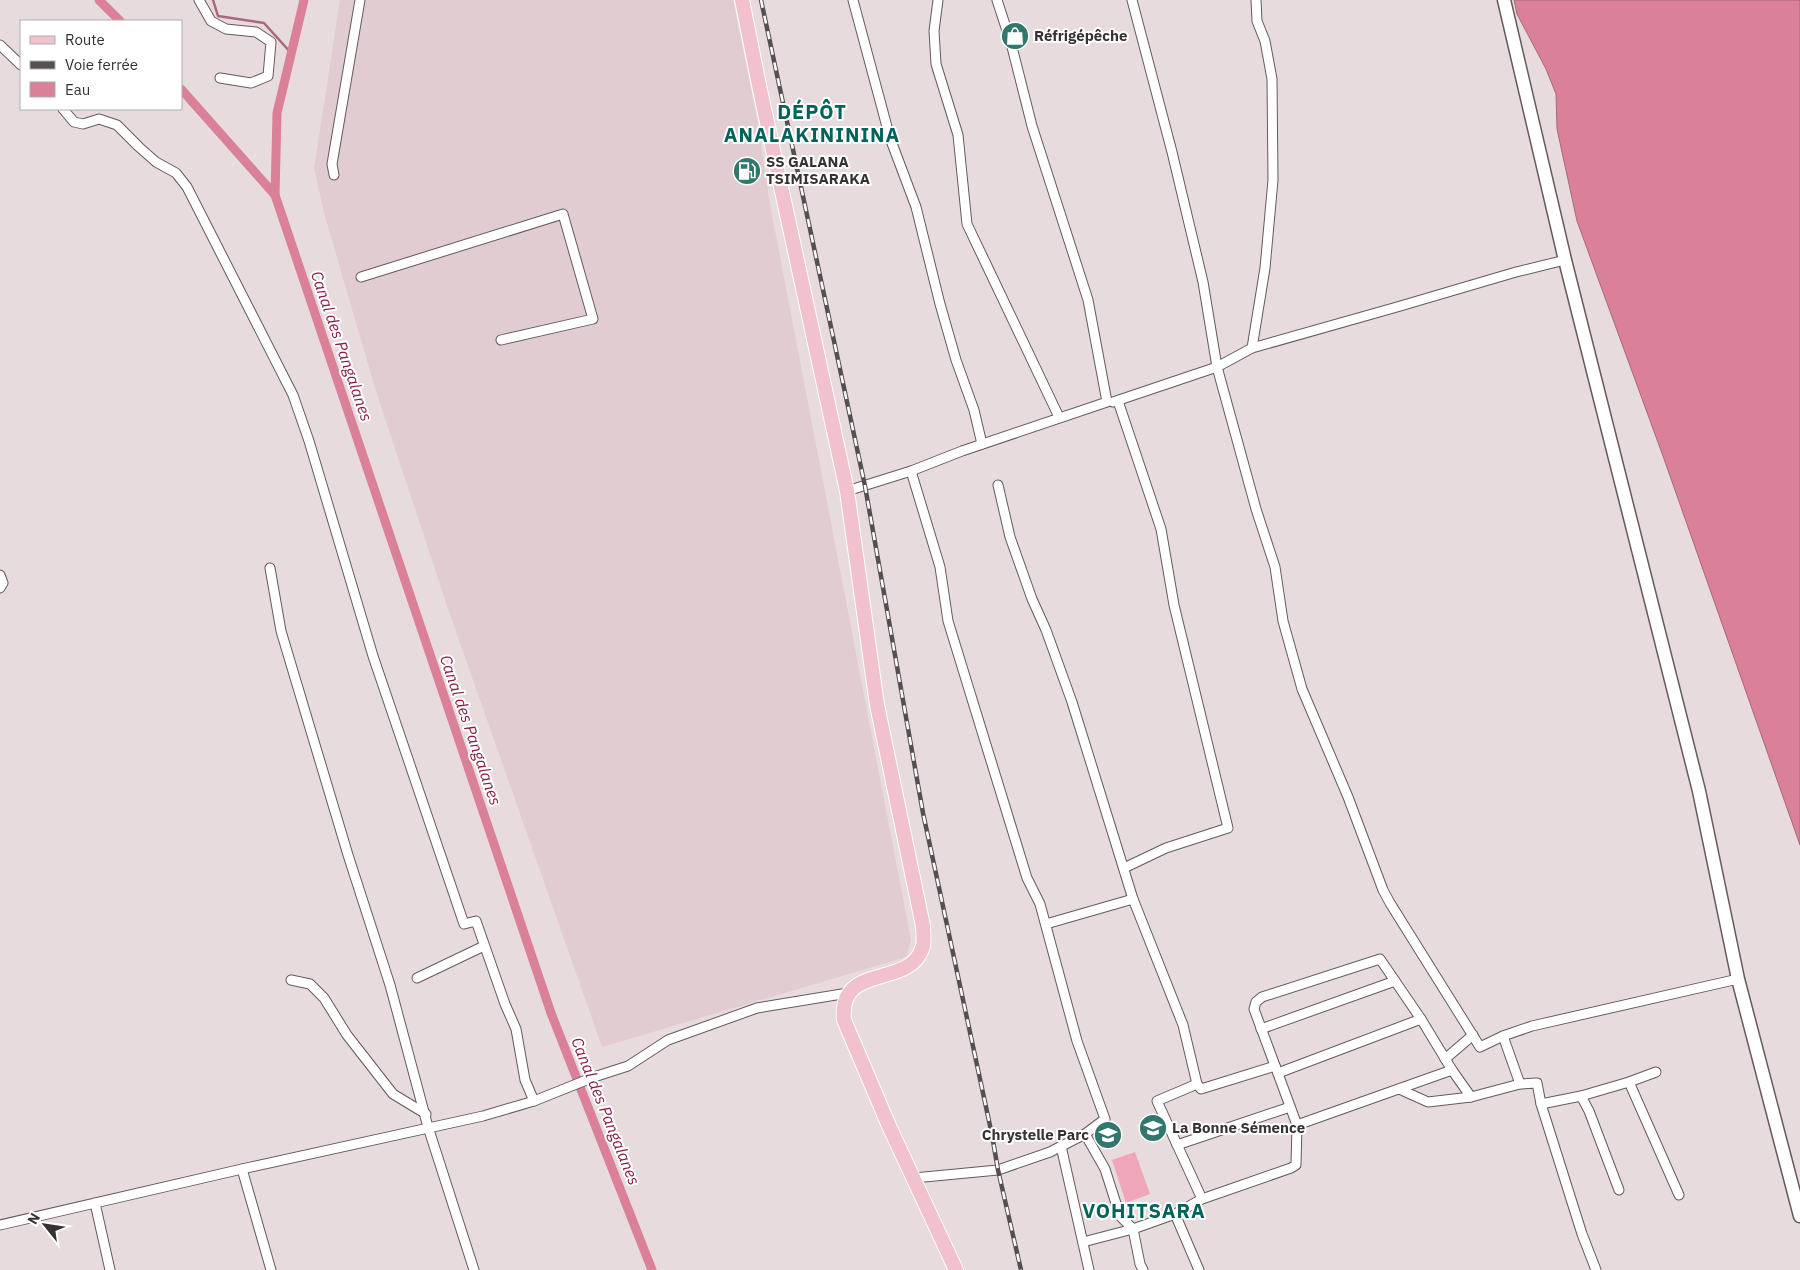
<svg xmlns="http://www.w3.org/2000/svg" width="1800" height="1270" font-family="'IBM Plex Sans',sans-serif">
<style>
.built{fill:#e1ccd1}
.green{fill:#efa6b8}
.water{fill:#da8099;stroke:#a9687a}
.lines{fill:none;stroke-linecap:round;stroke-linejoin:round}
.stream{stroke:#a9687a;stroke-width:2.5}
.canal{stroke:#da8099;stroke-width:9}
.street-casing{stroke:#645a5c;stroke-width:11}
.secondary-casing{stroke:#645a5c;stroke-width:15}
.primary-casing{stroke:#fff;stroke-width:16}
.street{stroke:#fff;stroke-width:9}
.secondary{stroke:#fff;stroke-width:12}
.primary{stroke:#f1c1cd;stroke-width:14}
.rail-casing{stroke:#564f51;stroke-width:4.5}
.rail{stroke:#fff;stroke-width:2.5;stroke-dasharray:8;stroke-linecap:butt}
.labels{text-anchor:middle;stroke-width:4;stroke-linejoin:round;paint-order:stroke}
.poi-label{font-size:15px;font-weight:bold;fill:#363132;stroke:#fff;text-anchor:start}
.water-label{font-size:16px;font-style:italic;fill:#871d46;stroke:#fff}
.district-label{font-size:20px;font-weight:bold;letter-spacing:1px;fill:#006359;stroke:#fff}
</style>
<rect width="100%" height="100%" fill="#e8dbde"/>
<polygon class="built" points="340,0 733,0 755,109 772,215 911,940 906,957 602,1047 448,609 375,388 324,213 314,168"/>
<polygon class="green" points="1135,1152 1150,1194 1126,1203 1112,1160"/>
<polygon class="water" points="1514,0 1800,0 1800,845 1663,456 1577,221 1557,129 1556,94 1546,69 1517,14"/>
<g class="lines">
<polyline class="stream" points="213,0 218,16 264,23 292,54"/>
<g class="canal">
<polyline points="99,0 120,21"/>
<polyline points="304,0 277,113 275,195 551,1013 652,1270"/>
<polyline points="181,89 275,195"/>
</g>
<defs>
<g id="street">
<polyline points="199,0 211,21 226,29 256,32 271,42 268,76 251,83 220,78"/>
<polyline points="853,0 890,138 916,207 940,304 956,360 974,410 982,444"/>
<polyline points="938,0 934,31 936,64 958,135 967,224 1059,417"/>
<polyline points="1256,0 1257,21 1265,41 1272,79 1273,180 1265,268 1252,348 1217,367 1256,509 1275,567 1283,621 1302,689 1348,797 1383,890 1390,903 1480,1047 1503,1036 1520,1084 1537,1083 1541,1104 1582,1234 1596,1270"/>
<polyline points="0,45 21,65"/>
<polyline points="63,109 74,122 83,124 99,119 117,125 139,147 156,162 176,173 187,187 293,395 309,441 373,656 464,924 476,921 505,1004 516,1029 525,1080 534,1101"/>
<polyline points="334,175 332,164 360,0"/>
<polyline points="361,277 563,214 593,319 501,340"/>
<polyline points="1252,348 1397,307 1516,272 1565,260"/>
<polyline points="1118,401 1161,529 1174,605 1228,828 1166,848 1124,868"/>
<polyline points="1113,402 1217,367 1203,282 1172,152 1132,0"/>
<polyline points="911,471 940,567 948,621 1027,878 1040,904 1077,1041 1105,1119 1085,1134 1050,1152 998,1170 914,1178"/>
<polyline points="998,485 1010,537 1032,599 1046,630 1072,702 1133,899 1183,1025 1197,1084 1201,1089 1275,1066"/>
<polyline points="847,491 911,471 962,451 1107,402 1088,300 1032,126 1011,43 997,0"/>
<polyline points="270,568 281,631 348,855 390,985 428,1127 474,1270"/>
<polyline points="0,575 3,583 0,588"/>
<polyline points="1046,924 1133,899"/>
<polyline points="417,978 484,946"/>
<polyline points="291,980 310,984 324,998 347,1035 393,1094 426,1114"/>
<polyline points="1261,1029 1395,981"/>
<polyline points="1503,1036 1532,1026 1738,979"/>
<polyline points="1445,1059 1473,1035"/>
<polyline points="1278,1073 1421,1019"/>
<polyline points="1629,1082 1679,1195"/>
<polyline points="1197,1084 1157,1101 1202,1199"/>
<polyline points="1399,1089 1428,1102 1471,1097 1520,1084"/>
<polyline points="1581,1096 1589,1111 1619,1190"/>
<polyline points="1541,1104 1581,1096 1629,1082 1656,1072"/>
<polyline points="1297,1125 1452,1070"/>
<polyline points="1085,1134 1105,1169 1120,1216 1133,1229 1175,1214 1202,1199 1291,1168 1296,1165 1297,1125 1254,1009 1256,1002 1262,997 1380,959 1421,1019 1452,1070 1471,1097"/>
<polyline points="1177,1145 1290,1107"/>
<polyline points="1061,1146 1089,1270"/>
<polyline points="242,1169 271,1270"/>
<polyline points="95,1203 110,1270"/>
<polyline points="1175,1214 1199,1270"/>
<polyline points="0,1225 242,1169 483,1116 534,1101 594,1077 628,1066 668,1040 757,1008 848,993"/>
<polyline points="1083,1242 1133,1229 1140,1264 1143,1270"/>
</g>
<polyline id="secondary" points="1504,0 1565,260 1699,791 1738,979 1800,1216"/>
<path id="primary" d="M742,0L760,90L847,491L877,705L923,926C923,933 925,943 922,949C908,989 838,962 844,1020L889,1126L956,1270"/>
</defs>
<use href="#street" class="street-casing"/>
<use href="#secondary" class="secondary-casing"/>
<use href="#primary" class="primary-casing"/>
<use href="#street" class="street"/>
<use href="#secondary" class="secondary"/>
<use href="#primary" class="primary"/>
<defs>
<polyline id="rail" points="761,0 865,486 923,813 992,1135 998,1170 1021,1270"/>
</defs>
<use href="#rail" class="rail-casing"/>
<use href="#rail" class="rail"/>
</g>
<defs>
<symbol id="shop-disc" viewBox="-11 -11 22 22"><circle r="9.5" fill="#30776d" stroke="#fff"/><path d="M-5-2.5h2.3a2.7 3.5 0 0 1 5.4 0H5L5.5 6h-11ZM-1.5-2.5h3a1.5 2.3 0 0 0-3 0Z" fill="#fff"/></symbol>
<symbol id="fuel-disc" viewBox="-11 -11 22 22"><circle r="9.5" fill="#30776d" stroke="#fff"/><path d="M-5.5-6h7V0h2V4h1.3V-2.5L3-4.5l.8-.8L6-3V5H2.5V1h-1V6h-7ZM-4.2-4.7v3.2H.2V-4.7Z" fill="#fff"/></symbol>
<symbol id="school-disc" viewBox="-11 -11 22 22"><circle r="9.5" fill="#30776d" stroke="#fff"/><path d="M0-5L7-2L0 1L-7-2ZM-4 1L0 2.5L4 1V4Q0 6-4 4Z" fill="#fff"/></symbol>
</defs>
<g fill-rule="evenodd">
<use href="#shop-disc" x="999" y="20" width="32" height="32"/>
<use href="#fuel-disc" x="731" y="155" width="32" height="32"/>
<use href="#school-disc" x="1137" y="1112" width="32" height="32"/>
<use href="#school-disc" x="1092" y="1119" width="32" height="32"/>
</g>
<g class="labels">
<g class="poi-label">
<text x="1034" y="41">Réfrigépêche</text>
<text x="766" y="167">SS GALANA<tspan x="766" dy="17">TSIMISARAKA</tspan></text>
<text x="1172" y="1133">La Bonne Sémence</text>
<text x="1089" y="1140" text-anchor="end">Chrystelle Parc</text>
</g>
<g class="water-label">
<text transform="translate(342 346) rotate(71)" y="6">Canal des Pangalanes</text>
<text transform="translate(471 730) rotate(71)" y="6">Canal des Pangalanes</text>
<text transform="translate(606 1111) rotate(68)" y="6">Canal des Pangalanes</text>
</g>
<g class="district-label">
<text x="812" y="119">DÉPÔT<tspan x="812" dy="23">ANALAKINININA</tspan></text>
<text x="1144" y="1218">VOHITSARA</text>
</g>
</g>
<rect x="20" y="20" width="162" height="90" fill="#ffffff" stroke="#afadad"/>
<rect x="30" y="36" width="25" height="8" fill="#f1c1cd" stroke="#afadad"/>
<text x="65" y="45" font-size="15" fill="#363132">Route</text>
<rect x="30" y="61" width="25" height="8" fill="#564f51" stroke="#afadad"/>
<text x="65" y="70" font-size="15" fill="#363132">Voie ferrée</text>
<rect x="30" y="82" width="25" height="15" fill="#da8099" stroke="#afadad"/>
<text x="65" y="95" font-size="15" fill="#363132">Eau</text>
<g transform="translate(45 1225) rotate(300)" stroke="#ffffff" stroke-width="4" paint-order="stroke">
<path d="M0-4L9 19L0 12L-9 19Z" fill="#363132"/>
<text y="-8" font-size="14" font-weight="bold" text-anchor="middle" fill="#363132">N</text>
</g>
</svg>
